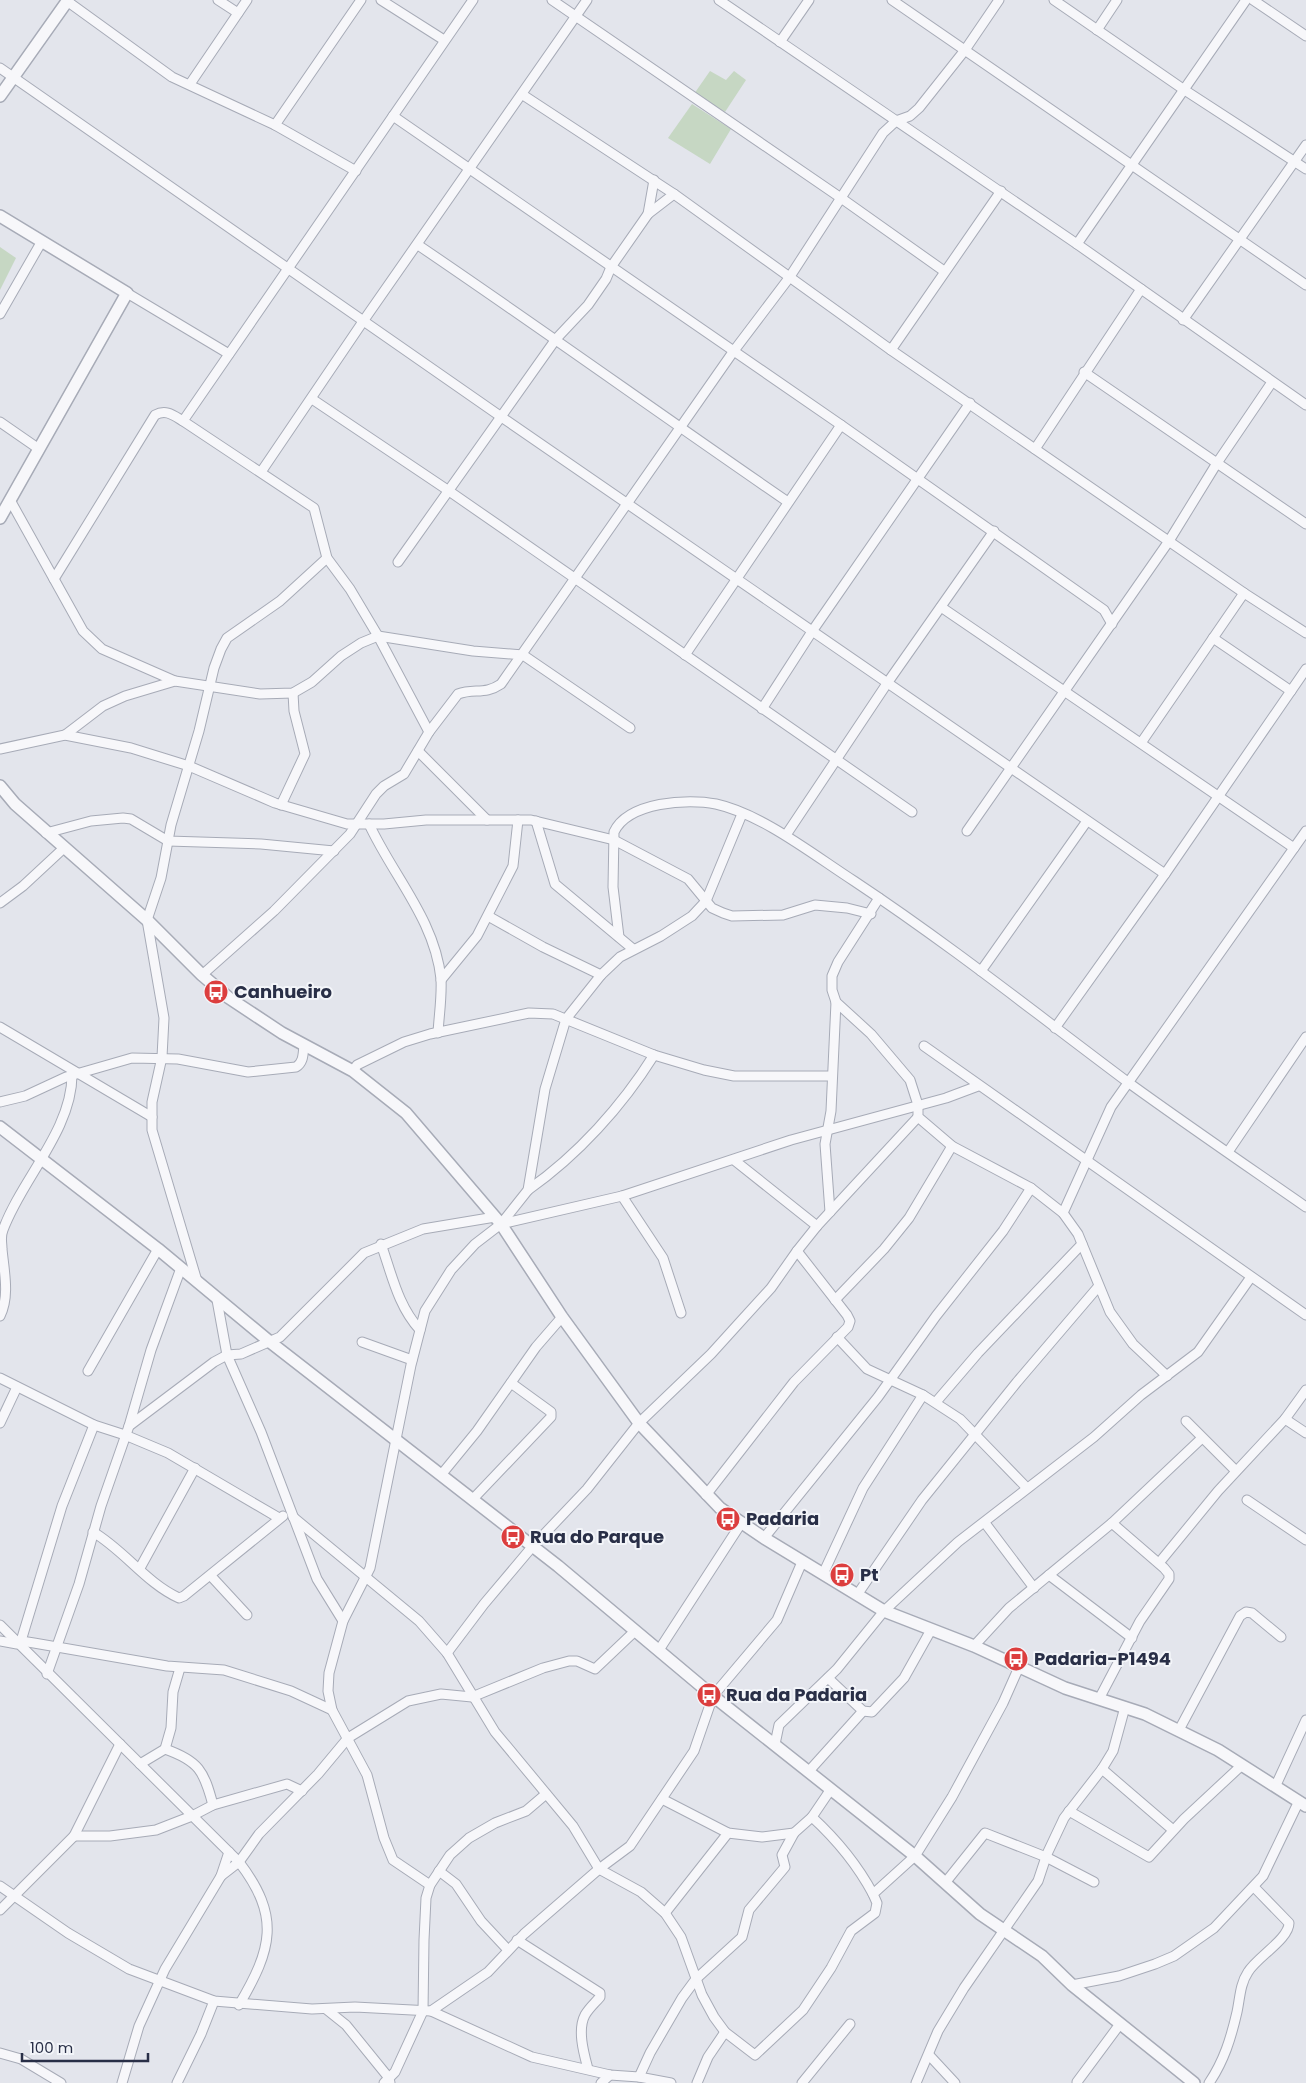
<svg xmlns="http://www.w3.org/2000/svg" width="1306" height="2083" font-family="Poppins,sans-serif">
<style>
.green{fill:#c6d7c3}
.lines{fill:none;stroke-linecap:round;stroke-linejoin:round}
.minor-casing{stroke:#a7abb7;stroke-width:11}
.tertiary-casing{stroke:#a7abb7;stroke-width:14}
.minor{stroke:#f7f7fa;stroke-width:9}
.tertiary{stroke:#f7f7fa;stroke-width:11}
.labels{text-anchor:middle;stroke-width:4;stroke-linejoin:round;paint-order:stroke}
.poi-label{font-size:18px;font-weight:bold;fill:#292f47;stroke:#f3f5f9;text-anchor:start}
</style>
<rect width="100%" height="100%" fill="#e3e5ec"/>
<g class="green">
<polygon points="710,71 726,80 734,71 746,80 725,112 694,94"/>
<polygon points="692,104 731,129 710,164 668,138"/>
<polygon points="0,247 16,258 0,290"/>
</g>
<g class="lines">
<defs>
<g id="minor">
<polyline points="218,0 238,13"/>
<polyline points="381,0 444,40"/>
<polyline points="552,0 841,198 944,271"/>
<polyline points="719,0 1077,244 1306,405"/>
<polyline points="892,0 1306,285"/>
<polyline points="1054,0 1183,89 1306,169"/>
<polyline points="1253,0 1306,36"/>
<polyline points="67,1 172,77 275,125 356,171"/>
<polyline points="1097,30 1117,0"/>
<polyline points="780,42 809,0"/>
<polyline points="0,68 500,416 1165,874"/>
<polyline points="190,84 247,0"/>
<polyline points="523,95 674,194 891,350 1244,593 1306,633"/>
<polyline points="393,116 841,425 1104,610 1112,624"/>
<polyline points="275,125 361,0"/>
<polyline points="648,214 654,180"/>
<polyline points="1077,244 1246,0"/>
<path d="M418,245C542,329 664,417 788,502"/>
<polyline points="127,293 229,354"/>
<polyline points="0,314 42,241"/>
<polyline points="1183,320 1306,145"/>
<polyline points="891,350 1001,191"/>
<polyline points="1084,372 1306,524"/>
<polyline points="312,399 449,491 912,812"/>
<polyline points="0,422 39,449"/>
<polyline points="1035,449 1141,289"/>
<polyline points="261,472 364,320 587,0"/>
<polyline points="10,500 83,631 102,649 175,681"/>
<polyline points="398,562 556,339 588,305 606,279 611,267 648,214 674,194"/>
<path d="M54,579L155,415C166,409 173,415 183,421"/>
<polyline points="941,607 1294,848"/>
<polyline points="1213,638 1291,691"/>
<polyline points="685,655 841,425"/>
<polyline points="762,709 813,630 970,403"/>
<polyline points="429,732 378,636 350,589 327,558 314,508 183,421 473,0"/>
<polyline points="65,735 103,706 125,696 175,681 260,694 293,693 312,682 341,656 361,643 378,636 473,651 523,655 630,728"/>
<polyline points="1141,743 1244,593"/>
<polyline points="0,749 65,735 131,748 189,766 275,803 347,824 384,824 426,820 531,820 614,840 688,879 712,908 723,913 732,916 783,915 815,905 847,908 871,914"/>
<polyline points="418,751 487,820"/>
<polyline points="281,805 305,754 294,711 293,693"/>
<polyline points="536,821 555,884 633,949"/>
<path d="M369,824C393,876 435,920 441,979C442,997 439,1015 438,1033"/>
<polyline points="967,831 1169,541 1217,463 1272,382"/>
<polyline points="46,833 91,821 123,818 131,819 168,841 261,844 334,851"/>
<polyline points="786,835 888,682 994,531"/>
<polyline points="879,898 838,962 832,976 832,990 836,1002 871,1034 910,1080 918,1105 918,1117 952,1146 1031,1188 1063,1213 1078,1234 1110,1312 1133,1344 1167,1376"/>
<polyline points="0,903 23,886 65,847"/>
<polyline points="488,916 543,947 601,975"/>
<path d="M619,937L613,887L614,832C628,802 688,798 716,804C762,814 815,856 854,881C949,944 1038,1015 1129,1083C1187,1125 1247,1166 1306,1207"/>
<polyline points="981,971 1087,821"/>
<path d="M202,975L274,911L350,834L376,794L384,786L404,774L429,732L458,694C474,688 485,695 501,684L733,352L789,278L883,133L896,121L910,116L919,108L965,50L999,0"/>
<polyline points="441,980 477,936 513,866 518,820"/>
<polyline points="0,1027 152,1117"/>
<polyline points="1055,1028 1165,874 1306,669"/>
<polyline points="924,1046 1306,1315"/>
<polyline points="353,1071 357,1065 404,1042 430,1034 529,1013 553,1014 654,1055 704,1070 734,1076 832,1076"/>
<path d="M0,1102L25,1096L66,1077L132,1058L178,1059L248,1072L296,1067C304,1062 303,1053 304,1045"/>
<polyline points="1228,1152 1306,1037"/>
<polyline points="734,1160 817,1226"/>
<path d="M528,1190C578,1155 622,1106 654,1055"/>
<polyline points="622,1196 663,1258 681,1313"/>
<polyline points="830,1212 825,1144 831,1111 836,1002"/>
<polyline points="1063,1213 1111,1107 1306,831"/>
<polyline points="501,1224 622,1196 791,1140 946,1098 978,1086"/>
<path d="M381,1244C392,1275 398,1306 420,1330"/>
<polyline points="197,1281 152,1130 152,1102 162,1057 164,1018 147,920 161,878 171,825 199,731 214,668 221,649 227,638 280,601 327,558"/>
<polyline points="217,1300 227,1355 261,1432 317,1579 343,1621"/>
<polyline points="835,1300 884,1249 909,1218 952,1146"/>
<path d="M0,1316C10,1296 4,1271 2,1249C2,1242 0,1237 3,1230C21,1180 72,1130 72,1075"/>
<polyline points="837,1337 867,1369 923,1395 960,1419 1027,1488"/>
<polyline points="362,1342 412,1360"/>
<polyline points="88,1371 158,1249"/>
<polyline points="0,1378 94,1425 125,1435 168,1453 279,1518"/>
<polyline points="936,1402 978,1353 1082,1244"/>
<polyline points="1285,1419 1306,1433"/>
<polyline points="1186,1421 1236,1471"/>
<polyline points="0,1423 17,1387"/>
<polyline points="129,1426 151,1350 181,1268"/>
<polyline points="441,1475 477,1431 536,1347 562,1317"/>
<polyline points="706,1495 794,1382 848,1327 850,1321 847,1315 797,1251"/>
<polyline points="472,1500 551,1417 551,1412 511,1383"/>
<polyline points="1247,1500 1306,1540"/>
<polyline points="293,1517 419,1621 447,1653 495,1732 573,1826 599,1869 641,1892 665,1913 681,1937 702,1995 714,2017 725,2032 755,2055 803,2010 831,1968 851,1931 875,1913 877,1903 873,1894 915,1856 952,1797 1003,1703 1019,1667"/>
<polyline points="985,1523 1034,1588"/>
<path d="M93,1532C124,1550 146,1583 179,1598L184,1596L283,1516"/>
<polyline points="764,1538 878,1397 936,1316 1003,1231 1031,1188"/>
<polyline points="1159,1563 1218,1491 1285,1419 1306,1390"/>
<polyline points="140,1568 195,1468"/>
<polyline points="823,1574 863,1488 923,1395"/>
<polyline points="1049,1575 1132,1638"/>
<polyline points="211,1576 247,1615"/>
<polyline points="857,1595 922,1500 1017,1382 1098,1287"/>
<path d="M0,1625L239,1862C281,1917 272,1949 239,2005"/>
<polyline points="0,1641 17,1644 21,1641 34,1643 167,1666 224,1670 291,1691 332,1710"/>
<polyline points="21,1641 62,1506 94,1425"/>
<polyline points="974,1646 1009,1608 1112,1523 1202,1438"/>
<polyline points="659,1650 742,1522"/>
<polyline points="447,1653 484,1604 532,1547 587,1489 639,1423 711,1354 740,1322 771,1288 797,1251 817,1226 918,1117"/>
<polyline points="47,1674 79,1584 101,1506 129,1426 214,1362 227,1355 241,1354 280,1337 364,1253 423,1229 495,1217"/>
<polyline points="828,1678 863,1711 872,1712 904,1678 931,1630"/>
<polyline points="1099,1699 1140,1621 1169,1579 1169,1574 1164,1568 1112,1523"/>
<polyline points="1179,1730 1240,1616 1246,1612 1252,1613 1281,1637"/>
<polyline points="775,1744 779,1725 837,1669 884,1611 958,1542 1094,1437 1141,1395 1198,1352 1251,1277"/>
<polyline points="165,1749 171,1728 173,1692 180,1668"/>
<path d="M140,1764L165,1749C199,1761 204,1771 213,1805"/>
<polyline points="1102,1769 1173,1830"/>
<polyline points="809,1771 863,1711"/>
<polyline points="1276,1785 1306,1720"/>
<polyline points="662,1799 728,1833 762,1837 794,1833"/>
<polyline points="1069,1811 1149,1857 1184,1819 1242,1765"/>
<path d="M812,1817C837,1840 857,1864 873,1894"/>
<polyline points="74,1836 110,1836 156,1830 192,1816 213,1805 287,1784 302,1791"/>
<polyline points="439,1871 456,1884 481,1921 508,1950"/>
<polyline points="221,1876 229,1852"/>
<polyline points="945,1883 985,1833 1046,1857 1094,1882"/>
<polyline points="430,1885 393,1860 384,1838 367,1775 332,1710 328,1691 329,1673 343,1621 370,1568 411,1365 425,1311 451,1270 475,1244 501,1224 528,1190 545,1089 566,1019 601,975 620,957 661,936 692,916 706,901 742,814"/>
<polyline points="0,1886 68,1933 129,1969 214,2001 312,2009 355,2007 431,2011 532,2057 610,2075 639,2077 671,2083"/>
<polyline points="0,1910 74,1836 120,1744"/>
<polyline points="665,1913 728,1833"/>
<path d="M517,1940L600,1993V1997C595,2003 589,2008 585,2015C577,2030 584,2054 588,2069"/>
<polyline points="1072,1985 1119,1976 1155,1964 1174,1956 1214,1928 1263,1876 1299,1801"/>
<polyline points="326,2009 346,2025 389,2078 384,2083"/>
<polyline points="431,2011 488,1972 524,1934 599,1869 630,1846 694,1751 713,1696 777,1620 802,1562"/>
<polyline points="0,2053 21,2059 61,2083"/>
<polyline points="929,2055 955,2083"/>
<polyline points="639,2077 650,2053 682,1998 696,1979 742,1937 749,1910 785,1867 782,1855 794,1833 812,1817 831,1789"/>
<polyline points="1077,2082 1120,2024"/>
<polyline points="122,2083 139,2026 165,1969 221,1876 239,1862 259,1834 318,1774 348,1738 408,1701 441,1694 472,1697 543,1668 569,1661 577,1661 595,1669 635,1631"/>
<polyline points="177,2083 201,2034 214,2001"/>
<polyline points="390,2083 389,2078 395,2072 423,2011 424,1940 426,1898 430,1885 450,1855 469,1838 495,1823 526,1811 546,1794"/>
<polyline points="601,2083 610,2075"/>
<polyline points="697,2083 708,2057 725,2032"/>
<polyline points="802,2083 850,2024"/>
<polyline points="916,2083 938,2031 964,1988 1038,1881 1047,1854 1064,1818 1102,1769 1113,1751 1125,1707"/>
<path d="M1209,2083C1224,2061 1231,2038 1237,2012C1240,1998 1240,1984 1248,1972C1257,1957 1289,1939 1289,1923L1254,1887"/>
</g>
<g id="tertiary">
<polyline points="0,96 68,0"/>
<polyline points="0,216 127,293 0,518"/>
<polyline points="0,786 15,804 147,920 202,975 229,998 282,1033 353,1071 406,1113 501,1224 562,1317 639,1423 720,1508 764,1538 884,1611 974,1646 1065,1688 1145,1714 1218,1750 1306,1806"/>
<polyline points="0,1127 158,1249 270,1342 558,1566 713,1696 915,1856 980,1914 1042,1956 1072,1985 1194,2083"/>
</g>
</defs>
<use href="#minor" class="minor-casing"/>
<use href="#tertiary" class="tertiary-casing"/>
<use href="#minor" class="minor"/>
<use href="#tertiary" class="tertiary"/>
</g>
<defs>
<symbol id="bus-disc" viewBox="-11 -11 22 22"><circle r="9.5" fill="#dc3e3e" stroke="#f3f5f9"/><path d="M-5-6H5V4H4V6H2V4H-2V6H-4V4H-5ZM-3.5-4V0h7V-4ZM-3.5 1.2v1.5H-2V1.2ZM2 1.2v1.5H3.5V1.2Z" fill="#fff"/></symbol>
</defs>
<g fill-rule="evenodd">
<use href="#bus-disc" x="202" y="978" width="28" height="28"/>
<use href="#bus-disc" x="714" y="1505" width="28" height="28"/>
<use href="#bus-disc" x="499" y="1523" width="28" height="28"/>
<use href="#bus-disc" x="828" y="1561" width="28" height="28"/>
<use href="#bus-disc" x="1002" y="1645" width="28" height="28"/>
<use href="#bus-disc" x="695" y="1681" width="28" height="28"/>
</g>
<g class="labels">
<g class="poi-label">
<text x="234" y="998">Canhueiro</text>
<text x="746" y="1525">Padaria</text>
<text x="530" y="1543">Rua do Parque</text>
<text x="860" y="1581">Pt</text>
<text x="1034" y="1665">Padaria-P1494</text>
<text x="726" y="1701">Rua da Padaria</text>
</g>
</g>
<path d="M22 2053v8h126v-8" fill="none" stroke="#292f47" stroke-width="2.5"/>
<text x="30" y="2053" font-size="15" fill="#292f47" stroke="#f3f5f9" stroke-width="4" paint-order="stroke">100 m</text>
</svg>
